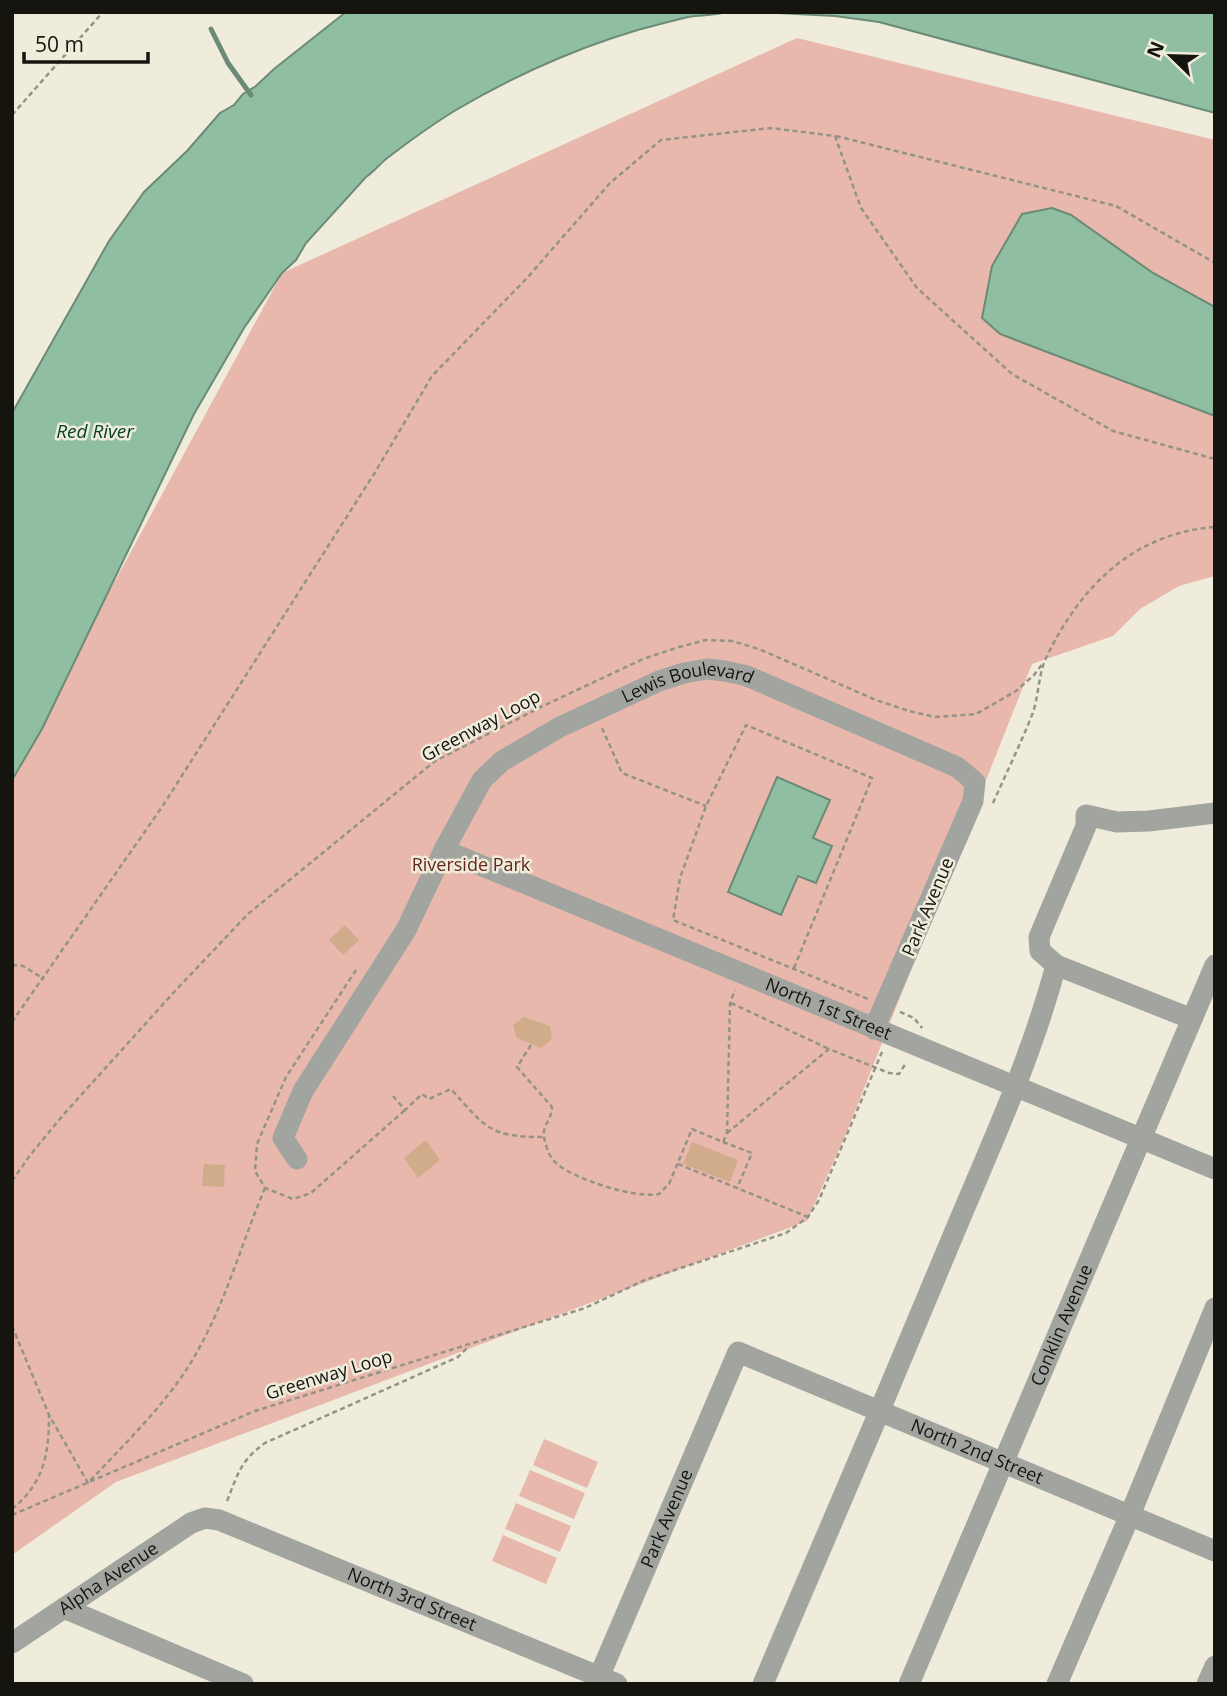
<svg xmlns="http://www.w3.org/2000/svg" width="1227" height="1696" font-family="'Open Sans',sans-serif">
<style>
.green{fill:#e9b8ad}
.water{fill:#90bea2;stroke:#6b8b76;stroke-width:2}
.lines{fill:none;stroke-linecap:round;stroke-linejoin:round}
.stream{stroke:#6b8b76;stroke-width:5}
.building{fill:#d1ac8a}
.path{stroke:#959286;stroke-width:2.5;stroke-dasharray:5 3.5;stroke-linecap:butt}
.minor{stroke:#a2a59f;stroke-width:21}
.labels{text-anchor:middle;stroke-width:5;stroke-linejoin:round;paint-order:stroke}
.street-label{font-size:18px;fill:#16140f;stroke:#f0ecdc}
.park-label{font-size:18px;fill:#64261a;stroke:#f0ecdc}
.water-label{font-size:19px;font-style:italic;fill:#054227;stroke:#f0ecdc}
</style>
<rect width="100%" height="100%" fill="#f0ecdc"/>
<g class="green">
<polygon points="797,38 1215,140 1215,576 1179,586 1140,609 1113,636 1032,664 846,1134 807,1221 116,1482 12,1555 12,771 282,273"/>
<polygon points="544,1439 598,1462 587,1488 533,1465"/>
<polygon points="530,1470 585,1493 574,1519 519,1496"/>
<polygon points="516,1503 571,1526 560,1552 505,1529"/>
<polygon points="503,1535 557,1558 546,1584 492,1561"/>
</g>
<g class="water">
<path d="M346,12H727C716,15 707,15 695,16C685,17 674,21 664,23C594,40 518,73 456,110C433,124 411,140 390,156C381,162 375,171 366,177L306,243L296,260L282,273L244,328L194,414L42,729L12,780V413L109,241L144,192L187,151L220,113L234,105L243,94L256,86L274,69Z"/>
<polygon points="758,12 1215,12 1215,113 879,22 835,16"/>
<polygon points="1052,208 1071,215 1153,273 1215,307 1215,416 1000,334 982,318 992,266 1022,214"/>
<polygon points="777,777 830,800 813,838 832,846 816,883 798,876 781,915 728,892"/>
</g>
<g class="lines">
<polyline class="stream" points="211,29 228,63 251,95"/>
</g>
<g class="building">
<polygon points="345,925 359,940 343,955 329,940"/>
<polygon points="524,1017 550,1026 552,1039 541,1048 517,1038 513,1025"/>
<polygon points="426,1140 440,1160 418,1178 404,1158"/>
<polygon points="692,1142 738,1160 730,1182 683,1164"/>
<polygon points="204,1164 225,1165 224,1187 202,1186"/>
</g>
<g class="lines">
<g class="path">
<polyline points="12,115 103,12"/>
<polyline points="836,136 1116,206 1215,263"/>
<polyline points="602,728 622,773 706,806"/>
<path d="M993,803C1006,774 1020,745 1032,715C1039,697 1038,675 1046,658C1080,587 1133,533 1215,527"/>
<polyline points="12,965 23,966 44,979"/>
<polyline points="794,968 872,778 746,725 706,806 680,878 673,920 868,999"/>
<polyline points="356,970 286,1077 257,1144 255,1171 265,1188 293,1199 311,1193 405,1110"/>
<polyline points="731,1003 829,1049"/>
<polyline points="900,1012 914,1018 922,1028"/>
<polyline points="12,1022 162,807 374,474 432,376 527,278 610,183 661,140 771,128 835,136 861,208 917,288 1012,374 1113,431 1215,459"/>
<path d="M531,1045L517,1067L552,1107C551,1125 538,1124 547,1148C548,1153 552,1159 555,1162C572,1179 636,1199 659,1194L669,1184L692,1129L723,1142L727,1133L730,1003L735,990"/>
<path d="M393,1096L405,1110L422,1094L429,1099L451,1089C486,1128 489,1137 544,1137"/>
<polyline points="727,1133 829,1049 889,1073 899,1074 906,1063"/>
<polyline points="723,1142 752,1153 737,1188"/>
<polyline points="678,1164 808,1217"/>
<polyline points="12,1181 31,1154 64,1114 175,991 248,914 435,761 543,706 643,659 679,647 706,640 732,641 759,649 876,700 909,711 935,717 976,714 1016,691 1034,675 1043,663"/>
<path d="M12,1326L49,1415L88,1483C126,1442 170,1401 197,1352C226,1301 242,1242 265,1188"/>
<path d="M227,1501C238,1474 240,1461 265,1443L458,1357L468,1347"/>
<path d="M12,1509C44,1483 49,1454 49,1415"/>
<polyline points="12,1515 255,1411 585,1308 645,1280 786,1233 808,1217 819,1200 882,1052"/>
</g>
<g class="minor">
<path id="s1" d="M444,850L1215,1169"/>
<polyline points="1192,1019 1056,965 1040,951 1039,937 1086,826 1086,815 1117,822 1149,821 1215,813"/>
<path id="s2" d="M297,1159L283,1138L303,1091L406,930L444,850L482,780L502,761L560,727L659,681L684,673L707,669L725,671L747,676L957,767L975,782L973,801L874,1029"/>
<polyline points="64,1608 243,1684"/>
<path id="s3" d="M12,1643L191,1523L205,1518L219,1520L617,1684"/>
<path id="s4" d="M596,1684L738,1352L1215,1551"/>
<path d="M763,1684C827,1536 890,1387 952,1238C989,1149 1031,1060 1056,965"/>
<path id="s5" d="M909,1684L1215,965"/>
<polyline points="1057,1684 1130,1515 1215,1308"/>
<polyline points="1207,1684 1215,1666"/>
</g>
</g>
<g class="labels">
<g class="street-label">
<text dy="6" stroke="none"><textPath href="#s2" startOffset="668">Lewis Boulevard</textPath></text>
<text transform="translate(481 726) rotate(-28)" y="6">Greenway Loop</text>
<text transform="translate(928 907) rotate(-67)" y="6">Park Avenue</text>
<text dy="6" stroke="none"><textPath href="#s1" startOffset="416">North 1st Street</textPath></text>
<text dy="6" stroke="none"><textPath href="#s5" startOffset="390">Conklin Avenue</textPath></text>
<text transform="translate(329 1375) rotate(-17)" y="6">Greenway Loop</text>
<text dy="6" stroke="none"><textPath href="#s4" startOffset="620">North 2nd Street</textPath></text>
<text dy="6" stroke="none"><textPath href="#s4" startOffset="180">Park Avenue</textPath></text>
<text dy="6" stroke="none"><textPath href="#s3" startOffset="116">Alpha Avenue</textPath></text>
<text dy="6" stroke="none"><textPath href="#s3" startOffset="453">North 3rd Street</textPath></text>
</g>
<g class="park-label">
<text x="471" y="871">Riverside Park</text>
</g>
<g class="water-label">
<text x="95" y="438">Red River</text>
</g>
</g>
<rect width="1227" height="1696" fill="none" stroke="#16140f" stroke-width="28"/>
<g transform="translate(1171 56) rotate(293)" stroke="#f0ecdc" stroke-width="5" paint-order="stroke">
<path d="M0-5L12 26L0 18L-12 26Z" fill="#16140f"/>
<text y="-10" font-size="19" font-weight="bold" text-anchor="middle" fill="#16140f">N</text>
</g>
<path d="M24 52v10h124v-10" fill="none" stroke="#16140f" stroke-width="3.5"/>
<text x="35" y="52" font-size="21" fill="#16140f" stroke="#f0ecdc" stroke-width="5" paint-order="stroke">50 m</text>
</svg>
